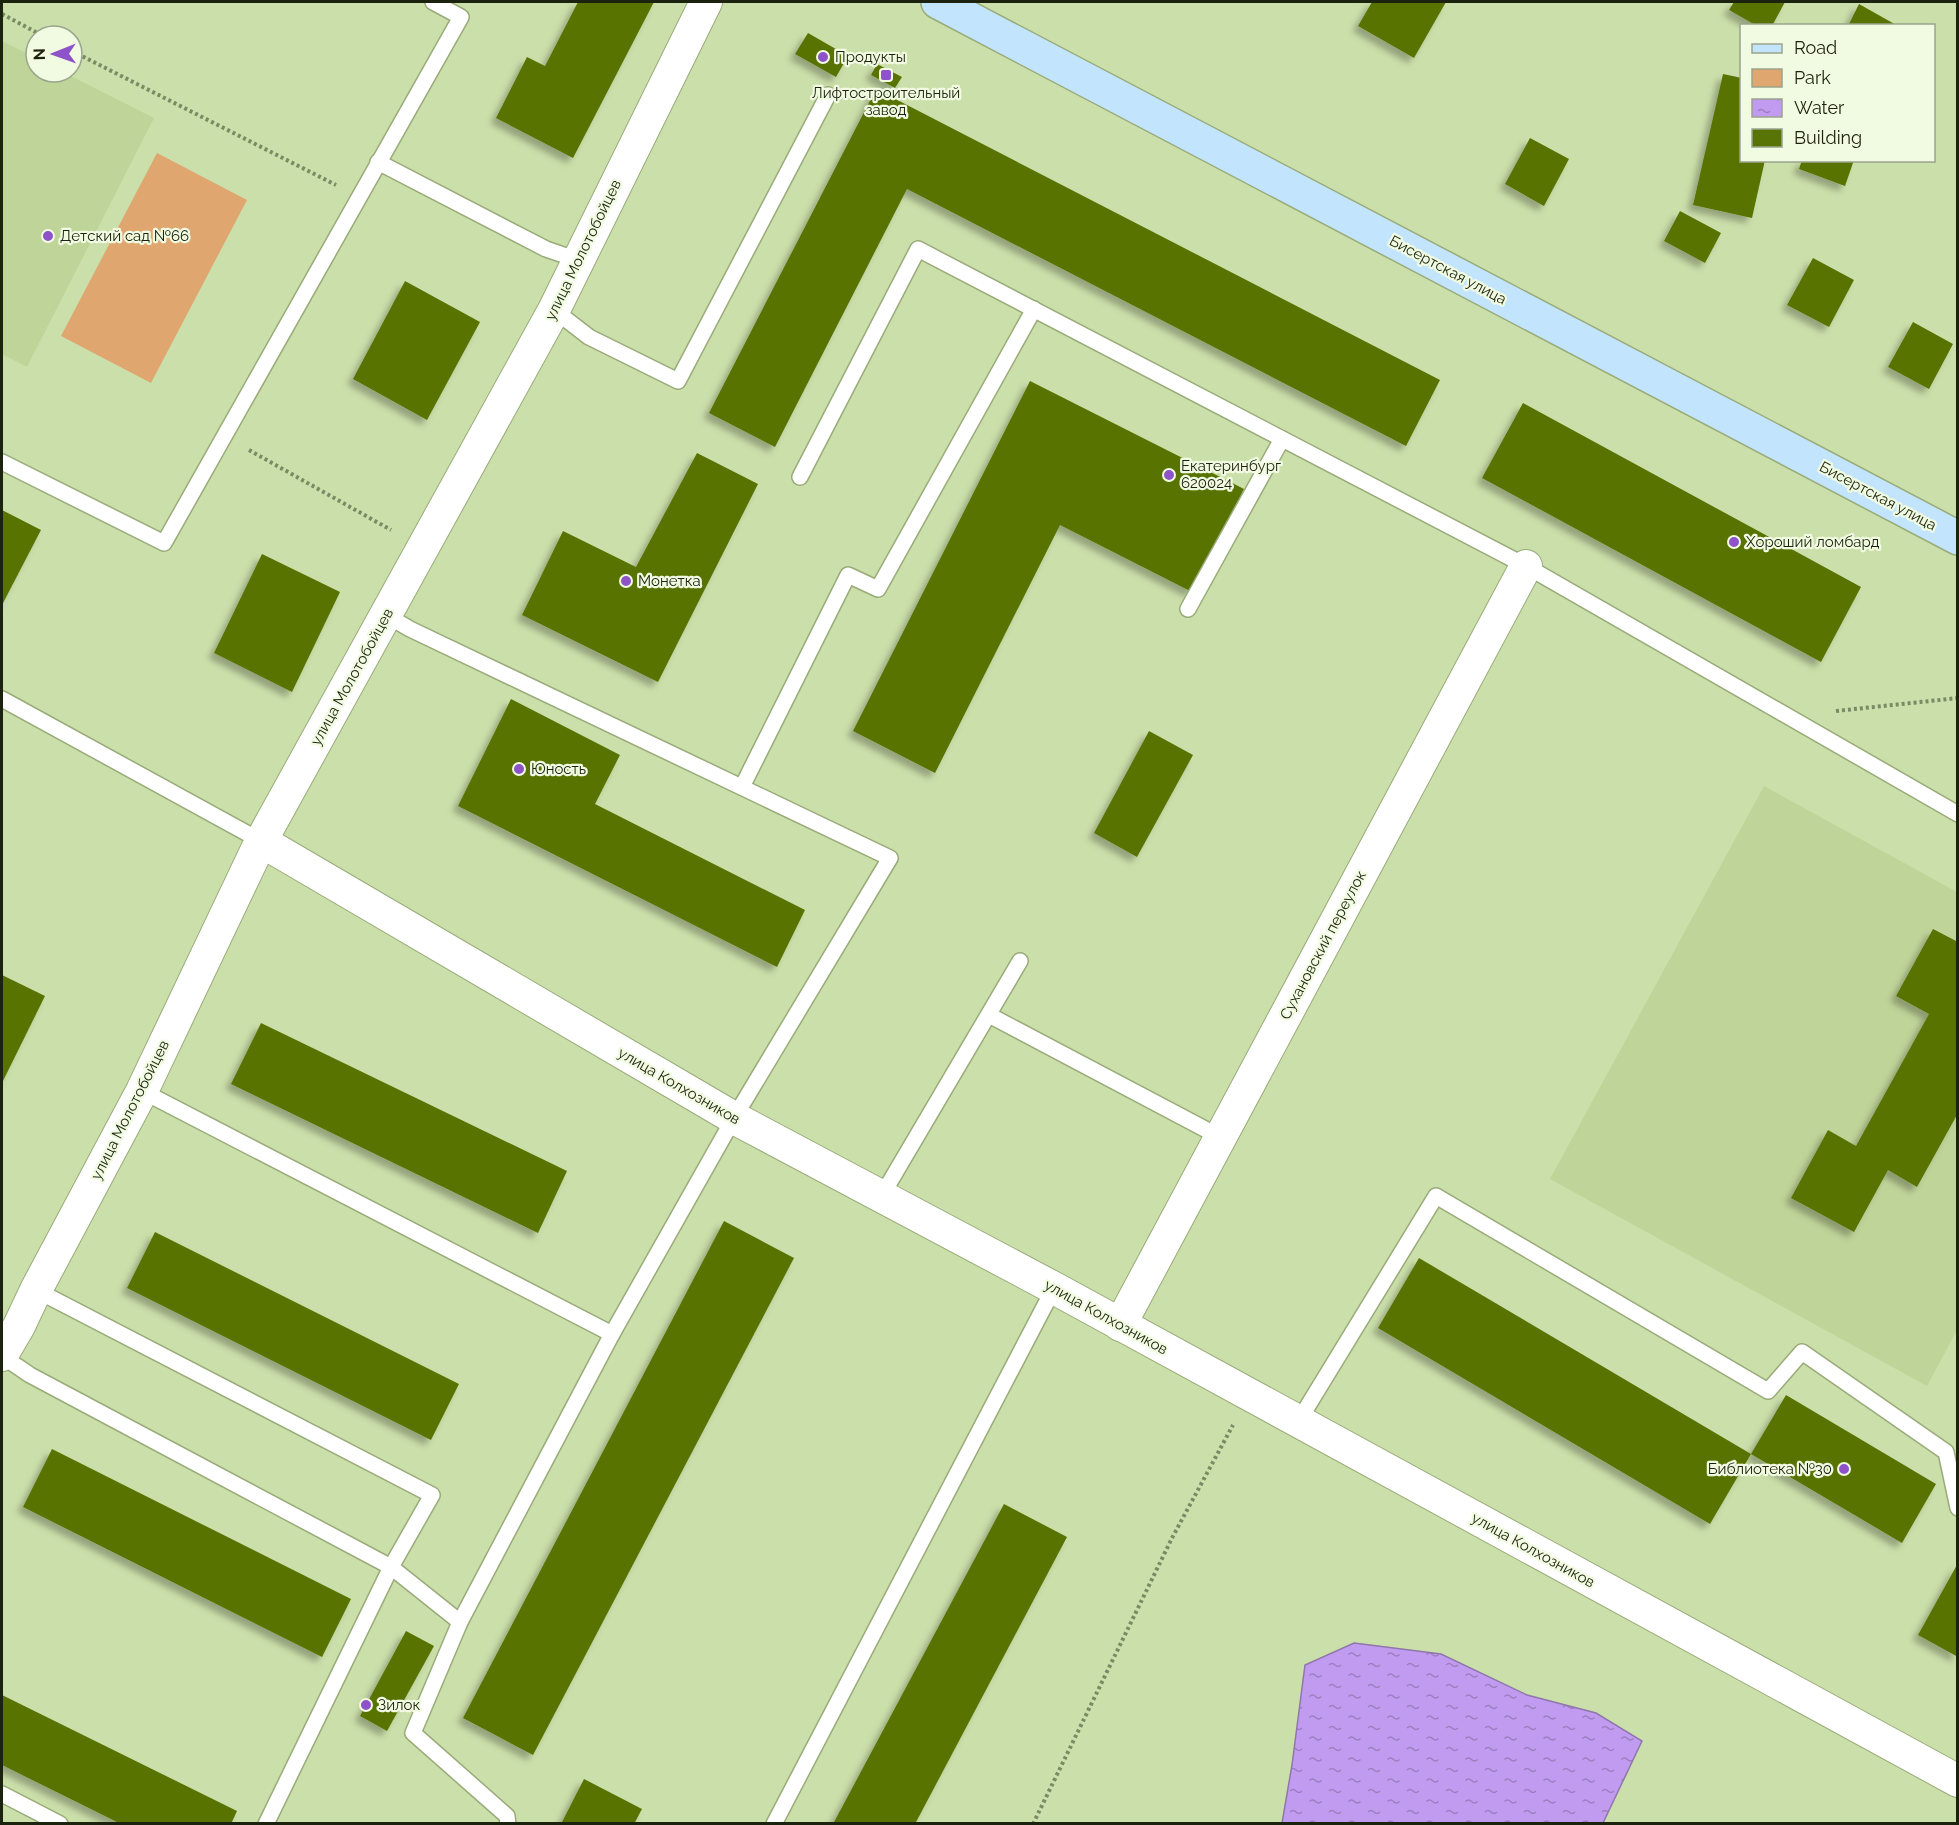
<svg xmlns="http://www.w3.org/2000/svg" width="1959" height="1825" font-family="Raleway,sans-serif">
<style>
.built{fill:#bfd499}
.park{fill:#e0a66f}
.water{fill:url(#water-ripples);stroke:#8f77ac;stroke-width:1.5}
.building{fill:#587306;filter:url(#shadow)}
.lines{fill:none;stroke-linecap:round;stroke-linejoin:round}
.service-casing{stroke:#99ab79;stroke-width:18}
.minor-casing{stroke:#99ab79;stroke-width:34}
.secondary-casing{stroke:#99ab79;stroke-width:36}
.path{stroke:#7b8a64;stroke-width:4;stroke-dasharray:3 3;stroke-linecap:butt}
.service{stroke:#fff;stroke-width:15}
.minor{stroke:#fff;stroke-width:32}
.secondary{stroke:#c2e5fd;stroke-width:33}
.poi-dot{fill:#8e52c9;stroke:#f1fbe1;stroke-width:2}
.labels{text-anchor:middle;stroke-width:4.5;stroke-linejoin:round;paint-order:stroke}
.poi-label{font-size:15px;fill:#1b220e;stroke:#f1fbe1;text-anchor:start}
.street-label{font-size:15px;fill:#1b220e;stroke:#f1fbe1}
</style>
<defs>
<pattern id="water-ripples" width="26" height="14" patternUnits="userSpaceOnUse" patternTransform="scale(1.5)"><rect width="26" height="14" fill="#c19bf0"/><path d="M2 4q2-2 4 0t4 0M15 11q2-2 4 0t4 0" fill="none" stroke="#9c7ec1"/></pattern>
<filter id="shadow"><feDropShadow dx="-5.5" dy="5.5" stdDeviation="3" flood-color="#0004"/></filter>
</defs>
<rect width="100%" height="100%" fill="#cbdfaa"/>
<g class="built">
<polygon points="2,41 36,58 36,72 63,72 154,118 27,367 2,354"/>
<polygon points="1764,786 1957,892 1957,1330 1927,1386 1550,1179"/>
</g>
<polygon class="park" points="157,153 247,200 151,383 61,336"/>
<polygon class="water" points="1354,1643 1441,1654 1527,1695 1596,1713 1642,1741 1603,1823 1282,1823 1292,1765 1305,1665"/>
<g class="building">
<polygon points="578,2 654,2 573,158 496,118 527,57 545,66"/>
<polygon points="1372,2 1446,2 1414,58 1358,26"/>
<polygon points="1734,2 1785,2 1772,26 1757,26 1729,10"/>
<polygon points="1859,4 1898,26 1848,26"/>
<polygon points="808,33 848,56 836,77 795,54"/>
<polygon points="877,64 902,77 895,88 871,75"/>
<polygon points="1723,74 1742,78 1742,160 1765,160 1752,218 1693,205"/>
<polygon points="876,89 1440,380 1406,446 907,189 775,447 709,413"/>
<polygon points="1530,138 1569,159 1544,206 1505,184"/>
<polygon points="1802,160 1854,160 1845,186 1799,169"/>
<polygon points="1680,211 1721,233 1705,263 1664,241"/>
<polygon points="1813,258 1854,280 1829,327 1787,305"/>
<polygon points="405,281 480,322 427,420 353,379"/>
<polygon points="1913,322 1953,344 1929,389 1888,367"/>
<polygon points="1030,381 1244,489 1192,592 1060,525 935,773 853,731"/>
<polygon points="1523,403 1861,587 1821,662 1482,478"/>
<polygon points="697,453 758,484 658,682 522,615 563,531 636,567"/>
<polygon points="2,510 41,530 2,605"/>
<polygon points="262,554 340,592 292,692 214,653"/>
<polygon points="511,699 620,755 595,804 805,910 777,967 458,806"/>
<polygon points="1149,731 1193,755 1137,857 1094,833"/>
<polygon points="1933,929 1958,942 1958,1113 1917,1187 1888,1170 1854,1232 1791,1198 1828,1130 1856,1146 1929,1014 1896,996"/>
<polygon points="2,975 45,996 2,1083"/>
<polygon points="261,1023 567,1171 538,1233 231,1084"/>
<polygon points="724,1221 794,1258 533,1755 463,1718"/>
<polygon points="155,1232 459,1384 431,1440 127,1288"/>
<polygon points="1419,1258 1751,1454 1710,1524 1378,1328"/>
<polygon points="1786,1395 1936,1484 1902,1543 1751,1454"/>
<polygon points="52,1449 351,1599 322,1657 23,1507"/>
<polygon points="1004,1504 1067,1537 915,1824 833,1824"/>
<polygon points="1958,1563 1958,1657 1918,1635"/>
<polygon points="406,1631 434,1646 387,1731 360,1716"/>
<polygon points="2,1695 237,1811 231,1824 121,1824 2,1765"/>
<polygon points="584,1779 642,1809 634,1824 561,1824"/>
</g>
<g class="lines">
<defs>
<g id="service">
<polyline points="378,162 546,249 578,260"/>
<polyline points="554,310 589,337 678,381 828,95"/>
<polyline points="2,462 164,543 461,17 433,2"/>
<polyline points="800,477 918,249 1526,566 1958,814"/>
<polyline points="1188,609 1282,439"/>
<polyline points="386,615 410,629 890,858 734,1118 612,1334 460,1622 413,1733 507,1816 508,1824"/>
<polyline points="2,699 261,841"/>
<polyline points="742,787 848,575 878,589 1034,309"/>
<polyline points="989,1015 1220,1137"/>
<polyline points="142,1091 612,1334"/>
<polyline points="881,1197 1020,961"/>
<polyline points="36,1290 432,1495 391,1567 460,1622"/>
<polyline points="2,1356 30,1375 391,1567 266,1824"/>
<polyline points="1298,1422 1436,1196 1768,1391 1802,1352 1946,1452 1958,1508"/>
<polyline points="2,1794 60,1824"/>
<polyline points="774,1824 1054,1288"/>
</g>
<g id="minor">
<polyline points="261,841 734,1118 1054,1288 1958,1781"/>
<polyline points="1120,1325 1526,566"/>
<polyline points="2,1355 19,1326 36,1290 142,1091 261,841 554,310 706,2"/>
</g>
<polyline id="secondary" points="938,2 1958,538"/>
</defs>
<use href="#service" class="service-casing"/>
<use href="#minor" class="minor-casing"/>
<use href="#secondary" class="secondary-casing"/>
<g class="path">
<polyline points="2,14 43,36"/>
<polyline points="72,51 336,185"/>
<polyline points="249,450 391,530"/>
<polyline points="1836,711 1958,698"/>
<polyline points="1033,1824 1172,1538 1233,1425"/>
</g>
<use href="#service" class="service"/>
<use href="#minor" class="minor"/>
<use href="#secondary" class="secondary"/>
</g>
<g class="poi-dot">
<circle cx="823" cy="57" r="6"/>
<rect x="880" y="69" width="12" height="12" rx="3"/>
<circle cx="48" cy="236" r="6"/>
<circle cx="1169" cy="475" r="6"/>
<circle cx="1734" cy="542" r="6"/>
<circle cx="626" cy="581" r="6"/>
<circle cx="519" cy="769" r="6"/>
<circle cx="1844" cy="1469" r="6"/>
<circle cx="366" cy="1705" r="6"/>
</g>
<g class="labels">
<g class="poi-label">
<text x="835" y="62">Продукты</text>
<text x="886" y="98" text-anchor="middle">Лифтостроительный<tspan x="886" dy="17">завод</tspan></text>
<text x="60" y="241">Детский сад №66</text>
<text x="1181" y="471">Екатеринбург<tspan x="1181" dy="17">620024</tspan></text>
<text x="1746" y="547">Хороший ломбард</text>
<text x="638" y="586">Монетка</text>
<text x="531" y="774">Юность</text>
<text x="1832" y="1474" text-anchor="end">Библиотека №30</text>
<text x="378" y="1710">Зилок</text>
</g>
<g class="street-label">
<text transform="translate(583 250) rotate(-64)" y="5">улица Молотобойцев</text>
<text transform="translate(1448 270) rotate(28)" y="5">Бисертская улица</text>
<text transform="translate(1878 496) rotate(28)" y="5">Бисертская улица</text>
<text transform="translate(352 677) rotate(-61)" y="5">улица Молотобойцев</text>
<text transform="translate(1323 945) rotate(-62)" y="5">Сухановский переулок</text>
<text transform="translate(679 1086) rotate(30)" y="5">улица Колхозников</text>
<text transform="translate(130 1110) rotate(-63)" y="5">улица Молотобойцев</text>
<text transform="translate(1106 1317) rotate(29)" y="5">улица Колхозников</text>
<text transform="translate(1533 1550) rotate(29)" y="5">улица Колхозников</text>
</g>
</g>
<rect width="1959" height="1825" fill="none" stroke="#1b220e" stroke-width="6"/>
<rect x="1740" y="24" width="195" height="138" fill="#f1fbe1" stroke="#9ba48d" stroke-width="1.5"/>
<rect x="1752" y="44" width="30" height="9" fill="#c2e5fd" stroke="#9ba48d" stroke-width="1.5"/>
<text x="1794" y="54" font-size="18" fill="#1b220e">Road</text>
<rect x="1752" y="69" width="30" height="18" fill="#e0a66f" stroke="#9ba48d" stroke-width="1.5"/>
<text x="1794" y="84" font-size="18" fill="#1b220e">Park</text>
<rect x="1752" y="99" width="30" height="18" fill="url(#water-ripples)" stroke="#9ba48d" stroke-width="1.5"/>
<text x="1794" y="114" font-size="18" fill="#1b220e">Water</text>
<rect x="1752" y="129" width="30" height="18" fill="#587306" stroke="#9ba48d" stroke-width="1.5"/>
<text x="1794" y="144" font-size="18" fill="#1b220e">Building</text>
<g transform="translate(54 54) rotate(269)"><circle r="28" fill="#f1fbe1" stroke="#9ba48d" stroke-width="1.5"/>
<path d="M0-4.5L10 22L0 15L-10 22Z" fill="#8e52c9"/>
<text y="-9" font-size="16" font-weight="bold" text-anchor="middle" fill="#1b220e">N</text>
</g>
</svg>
